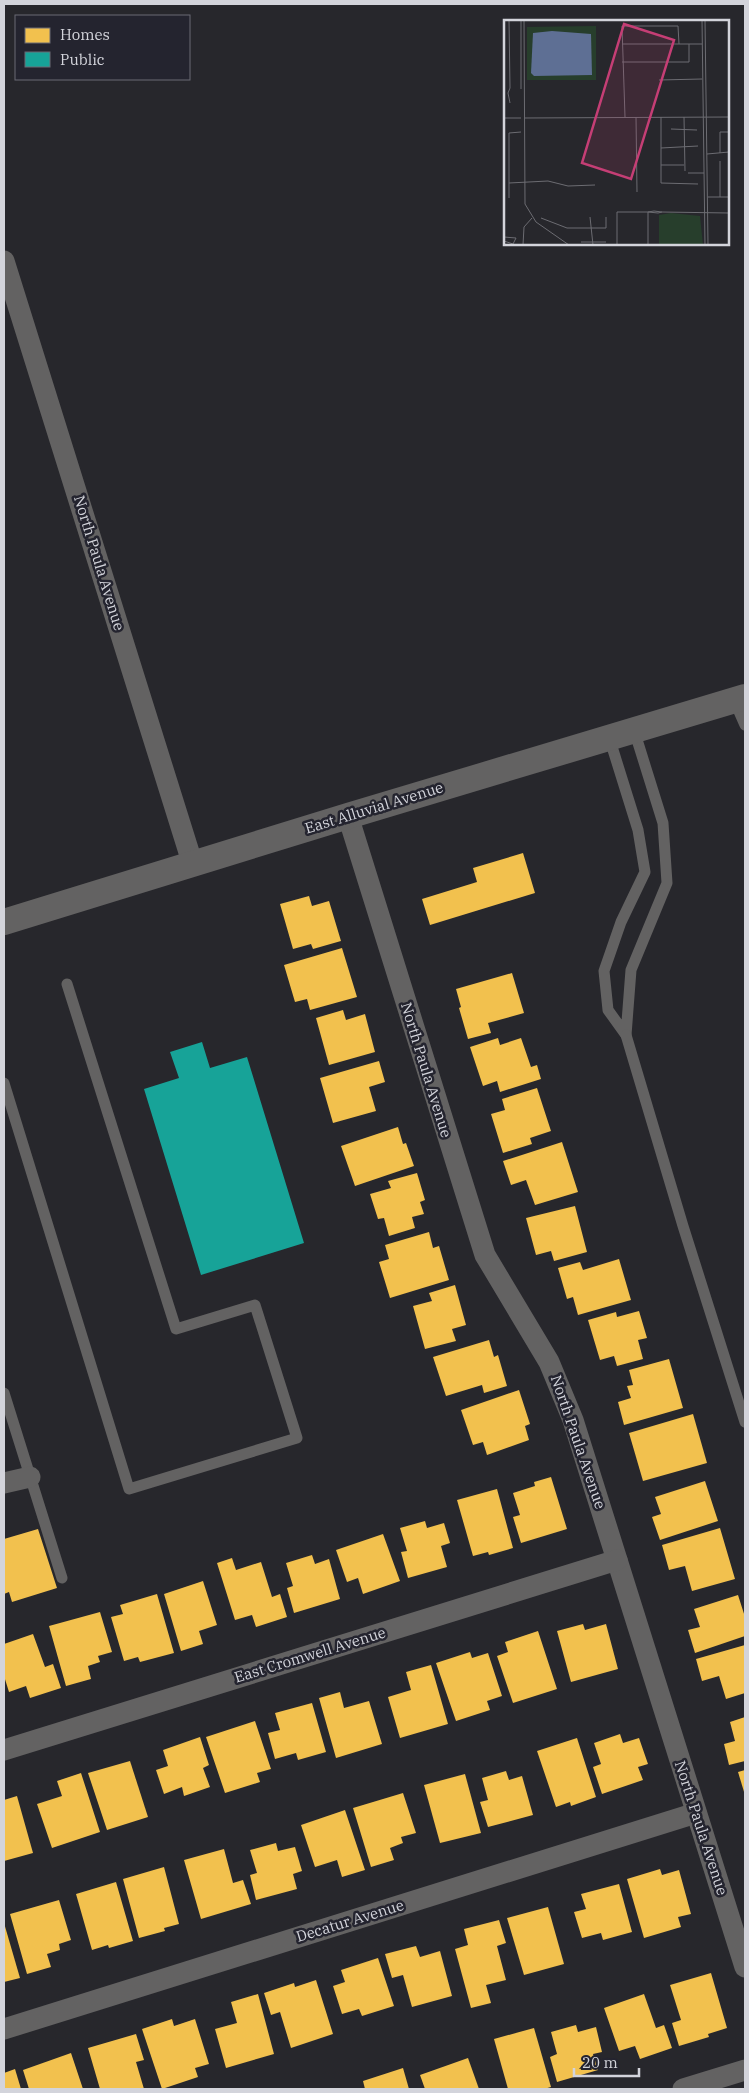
<svg xmlns="http://www.w3.org/2000/svg" width="749" height="2093" font-family="'IBM Plex Serif',serif">
<style>
.homes{fill:#f2c14e}
.public{fill:#17a398}
.lines{fill:none;stroke-linecap:round;stroke-linejoin:round}
.service{stroke:#636262;stroke-width:11}
.minor{stroke:#636262;stroke-width:21}
.tertiary{stroke:#636262;stroke-width:26}
.labels{text-anchor:middle;stroke-width:5;stroke-linejoin:round;paint-order:stroke}
.street-label{font-size:15px;fill:#d3d4db;stroke:#24242f}
.inset-road{fill:none;stroke:#6c6c72;stroke-width:1}
.view{fill:#c53e75;fill-opacity:0.15;stroke:#c53e75;stroke-width:2.5}
.inset-edge{fill:none;stroke:#d3d4db;stroke-width:2.5}
</style>
<rect width="100%" height="100%" fill="#27272c"/>
<g class="homes">
<polygon points="523,853 535,893 430,925 422,899 477,882 473,868"/>
<polygon points="309,896 312,906 329,901 341,941 313,949 311,944 293,949 280,904"/>
<polygon points="342,948 357,997 310,1010 307,999 295,1002 284,965"/>
<polygon points="512,973 524,1013 488,1023 491,1033 468,1039 459,1008 461,1007 456,989"/>
<polygon points="343,1010 346,1020 365,1014 375,1052 329,1065 316,1018"/>
<polygon points="498,1038 500,1045 521,1038 531,1067 537,1065 541,1079 500,1092 497,1081 483,1086 470,1047"/>
<polygon points="379,1061 385,1082 369,1087 376,1111 333,1123 320,1078"/>
<polygon points="537,1088 551,1131 530,1138 532,1144 503,1153 491,1114 505,1110 502,1099"/>
<polygon points="398,1127 403,1144 406,1143 414,1166 355,1186 341,1146"/>
<polygon points="562,1142 578,1192 535,1205 526,1180 511,1185 503,1161"/>
<polygon points="417,1173 425,1200 420,1202 424,1214 412,1217 415,1228 389,1236 384,1218 378,1219 370,1194 391,1188 388,1181"/>
<polygon points="575,1206 587,1252 554,1261 551,1251 536,1255 526,1218"/>
<polygon points="429,1232 433,1248 439,1246 449,1280 390,1298 379,1262 389,1259 385,1245"/>
<polygon points="619,1259 631,1300 578,1315 573,1297 567,1299 558,1268 580,1262 583,1270"/>
<polygon points="455,1285 466,1325 452,1329 456,1341 425,1349 413,1306 432,1301 429,1293"/>
<polygon points="639,1311 647,1338 638,1340 643,1359 617,1366 614,1356 600,1360 588,1320 616,1312 617,1317"/>
<polygon points="489,1340 494,1357 498,1355 507,1386 484,1393 482,1385 446,1396 433,1357"/>
<polygon points="669,1359 683,1408 624,1425 618,1402 631,1398 627,1386 633,1385 629,1370"/>
<polygon points="519,1390 530,1424 525,1426 529,1440 487,1455 483,1442 473,1445 461,1410"/>
<polygon points="693,1414 707,1463 643,1481 629,1433"/>
<polygon points="551,1477 567,1529 521,1543 513,1517 520,1515 513,1493 535,1486 534,1482"/>
<polygon points="705,1481 718,1521 660,1540 652,1517 661,1514 655,1497"/>
<polygon points="497,1489 513,1548 489,1555 488,1552 473,1556 457,1500"/>
<polygon points="425,1521 427,1528 444,1523 450,1543 441,1546 447,1567 408,1578 401,1552 407,1551 400,1528"/>
<polygon points="720,1528 735,1579 692,1591 685,1566 669,1570 662,1545"/>
<polygon points="38,1529 57,1588 12,1602 9,1592 4,1594 4,1539"/>
<polygon points="383,1534 400,1581 363,1594 358,1578 347,1582 336,1550"/>
<polygon points="312,1555 315,1564 329,1559 340,1599 294,1613 287,1588 293,1586 286,1563"/>
<polygon points="232,1558 236,1570 261,1562 272,1597 280,1594 287,1617 256,1627 252,1615 235,1620 217,1563"/>
<polygon points="203,1581 217,1625 199,1631 203,1644 181,1651 164,1594"/>
<polygon points="157,1594 174,1653 140,1662 138,1657 124,1661 111,1617 123,1614 120,1605"/>
<polygon points="738,1595 745,1617 745,1636 695,1653 688,1630 700,1627 694,1609"/>
<polygon points="100,1612 112,1652 98,1656 100,1662 88,1666 91,1679 66,1686 49,1626"/>
<polygon points="583,1624 585,1630 606,1624 618,1669 571,1682 557,1631"/>
<polygon points="538,1631 557,1689 513,1703 497,1656 508,1652 505,1642"/>
<polygon points="33,1634 45,1667 53,1664 61,1688 30,1698 26,1686 9,1692 4,1676 4,1644"/>
<polygon points="745,1645 745,1693 726,1699 719,1676 702,1681 696,1659"/>
<polygon points="470,1652 472,1658 488,1653 502,1696 487,1701 490,1710 456,1721 436,1663"/>
<polygon points="431,1665 448,1724 400,1738 388,1697 411,1690 406,1672"/>
<polygon points="340,1692 344,1708 369,1701 382,1744 336,1758 319,1698"/>
<polygon points="312,1703 326,1752 298,1760 296,1753 275,1759 268,1733 280,1730 275,1713"/>
<polygon points="745,1717 745,1761 729,1765 724,1744 735,1741 730,1722"/>
<polygon points="255,1721 271,1769 257,1773 260,1782 225,1793 206,1737"/>
<polygon points="620,1734 623,1743 639,1738 648,1764 638,1767 643,1780 602,1794 593,1767 601,1764 594,1743"/>
<polygon points="200,1737 209,1765 203,1768 210,1787 184,1796 182,1787 164,1794 156,1770 168,1766 163,1750"/>
<polygon points="577,1738 596,1797 571,1806 570,1802 556,1807 537,1751"/>
<polygon points="130,1761 148,1817 107,1830 88,1773"/>
<polygon points="745,1770 745,1795 738,1772"/>
<polygon points="506,1771 509,1780 522,1776 533,1815 488,1827 480,1802 488,1800 482,1778"/>
<polygon points="81,1773 100,1832 52,1848 37,1804 62,1796 57,1781"/>
<polygon points="465,1774 481,1833 440,1843 424,1785"/>
<polygon points="403,1793 416,1833 401,1837 403,1843 390,1848 394,1860 371,1867 353,1808"/>
<polygon points="17,1796 33,1853 4,1861 4,1800"/>
<polygon points="345,1810 365,1870 342,1877 337,1860 315,1867 301,1825"/>
<polygon points="276,1843 278,1851 295,1847 302,1871 293,1874 297,1889 256,1900 250,1875 257,1873 250,1850"/>
<polygon points="224,1849 233,1883 243,1880 251,1904 201,1919 184,1860"/>
<polygon points="164,1867 179,1924 164,1928 165,1931 139,1938 123,1879"/>
<polygon points="660,1869 662,1875 679,1870 691,1914 678,1917 681,1927 644,1938 627,1879"/>
<polygon points="116,1882 133,1941 109,1948 108,1945 92,1950 76,1894"/>
<polygon points="619,1884 632,1932 603,1940 601,1933 582,1938 574,1912 586,1909 581,1894"/>
<polygon points="59,1900 71,1940 59,1944 60,1950 47,1954 51,1967 27,1974 10,1914"/>
<polygon points="548,1907 564,1964 524,1975 507,1918"/>
<polygon points="499,1920 506,1943 497,1946 506,1980 486,1985 491,2003 471,2008 455,1949 468,1945 464,1929"/>
<polygon points="4,1923 20,1978 4,1982"/>
<polygon points="416,1946 420,1957 440,1951 452,1996 412,2007 403,1975 392,1978 385,1954"/>
<polygon points="378,1958 394,2006 362,2016 359,2009 342,2014 333,1986 345,1982 341,1970"/>
<polygon points="711,1973 727,2028 708,2034 709,2037 679,2046 672,2023 681,2020 670,1985"/>
<polygon points="316,1980 333,2034 291,2048 280,2012 271,2015 264,1993 294,1983 295,1987"/>
<polygon points="258,1994 274,2054 226,2068 215,2029 237,2023 231,2002"/>
<polygon points="644,1994 656,2028 664,2025 672,2048 640,2059 635,2046 619,2051 604,2008"/>
<polygon points="172,2019 174,2026 195,2019 209,2064 195,2068 198,2077 162,2089 142,2029"/>
<polygon points="576,2025 578,2032 596,2027 602,2052 593,2054 598,2070 557,2082 550,2057 557,2054 551,2032"/>
<polygon points="534,2028 551,2087 544,2089 508,2089 494,2039"/>
<polygon points="136,2034 144,2060 136,2062 144,2089 100,2089 88,2048"/>
<polygon points="71,2053 83,2089 29,2089 23,2070"/>
<polygon points="468,2058 479,2089 425,2089 420,2075"/>
<polygon points="403,2068 409,2089 365,2089 363,2081"/>
<polygon points="15,2069 21,2089 4,2089 4,2073"/>
</g>
<polygon class="public" points="202,1042 210,1068 247,1057 304,1243 201,1275 144,1089 179,1078 170,1052"/>
<g class="lines">
<g class="service">
<polyline points="734,700 745,725"/>
<polyline points="609,737 638,830 645,872 621,922 604,971 608,1010 626,1035 631,970 667,883 663,823 634,730"/>
<polyline points="626,1035 683,1226 745,1422"/>
<polyline points="4,1083 129,1489 297,1438 255,1305 176,1329 67,984"/>
<polyline points="4,1393 62,1578"/>
</g>
<g class="minor">
<polyline points="4,261 193,865"/>
<polyline points="348,816 485,1255 549,1362 573,1420 745,1967"/>
<polyline points="4,1483 30,1477"/>
<polyline points="4,1750 617,1560"/>
<polyline points="4,2029 696,1813"/>
<polyline points="683,2089 745,2070"/>
</g>
<polyline class="tertiary" points="4,922 348,816 745,697"/>
</g>
<g class="labels">
<g class="street-label">
<text transform="translate(99 563) rotate(73)" y="5">North Paula Avenue</text>
<text transform="translate(374 808) rotate(-17)" y="5">East Alluvial Avenue</text>
<text transform="translate(426 1070) rotate(73)" y="5">North Paula Avenue</text>
<text transform="translate(578 1442) rotate(71)" y="5">North Paula Avenue</text>
<text transform="translate(310 1655) rotate(-17)" y="5">East Cromwell Avenue</text>
<text transform="translate(701 1828) rotate(72)" y="5">North Paula Avenue</text>
<text transform="translate(350 1921) rotate(-17)" y="5">Decatur Avenue</text>
</g>
</g>
<g transform="translate(504 20)">
<rect width="225" height="225" fill="#27272c"/>
<path d="M92,6V60H23V7ZM167,193L196,196L199,225H155V195Z" fill="#273e2c"/>
<path d="M48,11L87,14L88,55L30,56L27,53L29,13Z" fill="#5e6f94"/>
<path class="inset-road" d="M5,0L6,68M20,0L21,184L32,202L65,225M198,0L201,225M201,0L204,225M118,24H198M118,42H185V24M155,60L198,59M17,69V0M6,83L4,73L6,68M121,97L118,6H174L175,24M132,97L133,172M157,97V163L194,164M180,97L181,151M0,98H17M20,98L225,97M167,109L193,110M157,128L194,126M216,133V112H225M203,134L225,132M216,141V177M157,145H180M184,153H200M5,163L44,161L64,166L91,165M204,177H225M5,178V113L17,112M144,192L150,191L158,192L154,193ZM158,192L225,193M86,197L89,225M37,198L63,208H102V197M0,217L12,218L9,224L0,221M77,222H102M19,225L20,207L28,198M113,225V192H144V225"/>
<path class="view" d="M120,4L170,20L127,159L78,143Z"/>
<rect width="225" height="225" class="inset-edge"/>
</g>
<rect width="749" height="2093" fill="none" stroke="#d3d4db" stroke-width="10"/>
<rect x="15" y="15" width="175" height="65" fill="#24242f" stroke="#6a6a74"/>
<rect x="25" y="28" width="25" height="15" fill="#f2c14e" stroke="#6a6a74"/>
<text x="60" y="40" font-size="15" fill="#d3d4db">Homes</text>
<rect x="25" y="52" width="25" height="15" fill="#17a398" stroke="#6a6a74"/>
<text x="60" y="65" font-size="15" fill="#d3d4db">Public</text>
<path d="M574 2068v8h65v-8" fill="none" stroke="#d3d4db" stroke-width="2.5"/>
<text x="582" y="2068" font-size="15" fill="#d3d4db" stroke="#24242f" stroke-width="4" paint-order="stroke">20 m</text>
</svg>
